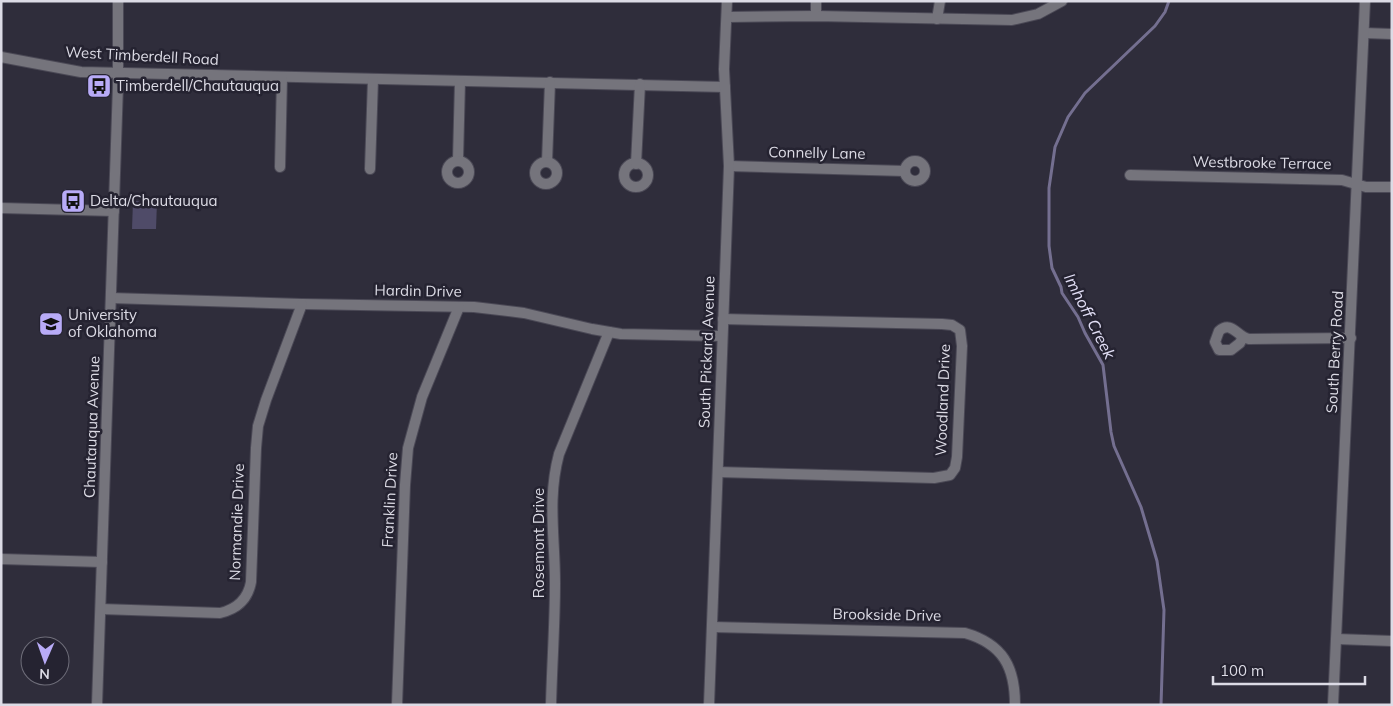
<svg xmlns="http://www.w3.org/2000/svg" width="1393" height="706" font-family="Mulish,sans-serif">
<style>
.green{fill:#4f4b68}
.lines{fill:none;stroke-linecap:round;stroke-linejoin:round}
.stream{stroke:#746f90;stroke-width:3}
.minor-casing{stroke:#4b4956;stroke-width:12}
.minor{stroke:#75747c;stroke-width:10}
.labels{text-anchor:middle;stroke-width:5;stroke-linejoin:round;paint-order:stroke}
.street-label{font-size:15px;fill:#dcdbe5;stroke:#252331}
.poi-label{font-size:15px;fill:#dcdbe5;stroke:#252331;text-anchor:start}
.water-label{font-size:16px;font-style:italic;fill:#e3e0f7;stroke:#252331}
</style>
<rect width="100%" height="100%" fill="#2f2d3b"/>
<polygon class="green" points="133,201 157,202 156,229 132,229"/>
<g class="lines">
<polyline class="stream" points="1161,705 1164,610 1157,561 1141,507 1114,446 1111,432 1103,365 1085,333 1078,317 1062,293 1061,287 1052,268 1049,246 1049,188 1055,147 1068,117 1085,93 1155,26 1165,12 1169,1"/>
<defs>
<g id="minor">
<polyline points="816,16 816,1"/>
<polyline points="727,17 816,16 1012,20 1038,14 1062,1"/>
<polyline points="937,19 940,1"/>
<polyline points="1364,33 1392,34"/>
<polyline points="1,57 81,72 725,87"/>
<polyline points="458,160 460,81"/>
<circle cx="458" cy="172" r="11"/>
<circle cx="915" cy="171" r="10"/>
<polyline points="547,162 550,82"/>
<circle cx="546" cy="173" r="11"/>
<circle cx="636" cy="175" r="12"/>
<polyline points="636,164 640,84"/>
<polyline points="729,166 905,171"/>
<polyline points="280,167 282,77"/>
<polyline points="370,169 373,79"/>
<polyline points="1130,175 1342,180 1366,187 1392,187"/>
<polyline points="1,208 114,211"/>
<polyline points="111,298 302,304 474,307 524,313 592,329 621,334 722,336"/>
<path d="M1242,338L1240,343L1231,350H1219L1215,342L1219,331C1232,320 1237,337 1249,339L1351,338"/>
<polyline points="718,472 934,478 950,475 955,468 957,457 962,346 960,330 952,325 942,324 723,319"/>
<polyline points="1,559 102,562"/>
<path d="M101,609L220,613C237,609 248,599 251,582L256,448L258,426L266,400L302,304"/>
<path d="M712,627L965,633C1003,644 1015,667 1015,705"/>
<polyline points="1337,639 1392,641"/>
<polyline points="97,705 118,85 118,1"/>
<polyline points="397,705 405,485 408,448 422,397 459,307"/>
<path d="M551,705C552,664 555,623 555,583C555,537 547,499 559,454L609,332"/>
<polyline points="709,705 729,166 724,69 727,1"/>
<polyline points="1333,705 1365,1"/>
</g>
</defs>
<use href="#minor" class="minor-casing"/>
<use href="#minor" class="minor"/>
</g>
<defs>
<symbol id="bus-square" viewBox="-11 -11 22 22"><rect x="-9" y="-9" width="18" height="18" rx="4" fill="#b8abf7" stroke="#252331"/><path d="M-5-6H5V4H4V6H2V4H-2V6H-4V4H-5ZM-3.5-4V0h7V-4ZM-3.5 1.2v1.5H-2V1.2ZM2 1.2v1.5H3.5V1.2Z" fill="#111"/></symbol>
<symbol id="university-square" viewBox="-11 -11 22 22"><rect x="-9" y="-9" width="18" height="18" rx="4" fill="#b8abf7" stroke="#252331"/><path d="M0-5L7-2L0 1L-7-2ZM-4 1L0 2.5L4 1V4Q0 6-4 4Z" fill="#111"/></symbol>
</defs>
<g fill-rule="evenodd">
<use href="#bus-square" x="85" y="72" width="28" height="28"/>
<use href="#bus-square" x="59" y="187" width="28" height="28"/>
<use href="#university-square" x="37" y="310" width="28" height="28"/>
</g>
<g class="labels">
<g class="street-label">
<text transform="translate(142 56) rotate(3)" y="5">West Timberdell Road</text>
<text transform="translate(817 153) rotate(1)" y="5">Connelly Lane</text>
<text transform="translate(1262 163) rotate(1)" y="5">Westbrooke Terrace</text>
<text transform="translate(418 291) rotate(1)" y="5">Hardin Drive</text>
<text transform="translate(707 352) rotate(-88)" y="5">South Pickard Avenue</text>
<text transform="translate(1335 352) rotate(-87)" y="5">South Berry Road</text>
<text transform="translate(943 400) rotate(-88)" y="5">Woodland Drive</text>
<text transform="translate(92 427) rotate(-88)" y="5">Chautauqua Avenue</text>
<text transform="translate(390 500) rotate(-87)" y="5">Franklin Drive</text>
<text transform="translate(237 522) rotate(-88)" y="5">Normandie Drive</text>
<text transform="translate(539 543) rotate(-90)" y="5">Rosemont Drive</text>
<text transform="translate(887 615) rotate(1)" y="5">Brookside Drive</text>
</g>
<g class="poi-label">
<text x="116" y="91">Timberdell/Chautauqua</text>
<text x="90" y="206">Delta/Chautauqua</text>
<text x="68" y="320">University<tspan x="68" dy="17">of Oklahoma</tspan></text>
</g>
<g class="water-label">
<text transform="translate(1090 316) rotate(63)" y="6">Imhoff Creek</text>
</g>
</g>
<rect width="1393" height="706" fill="none" stroke="#dcdbe5" stroke-width="5"/>
<g transform="translate(45 661) rotate(182)"><circle r="24" fill="#252331" stroke="#6e6d79"/>
<path d="M0-4L9 19L0 12L-9 19Z" fill="#b8abf7"/>
<text y="-8" font-size="14" font-weight="bold" text-anchor="middle" fill="#dcdbe5">N</text>
</g>
<path d="M1213 676v8h152v-8" fill="none" stroke="#dcdbe5" stroke-width="2.5"/>
<text x="1220" y="676" font-size="15" fill="#dcdbe5" stroke="#252331" stroke-width="4" paint-order="stroke">100 m</text>
</svg>
